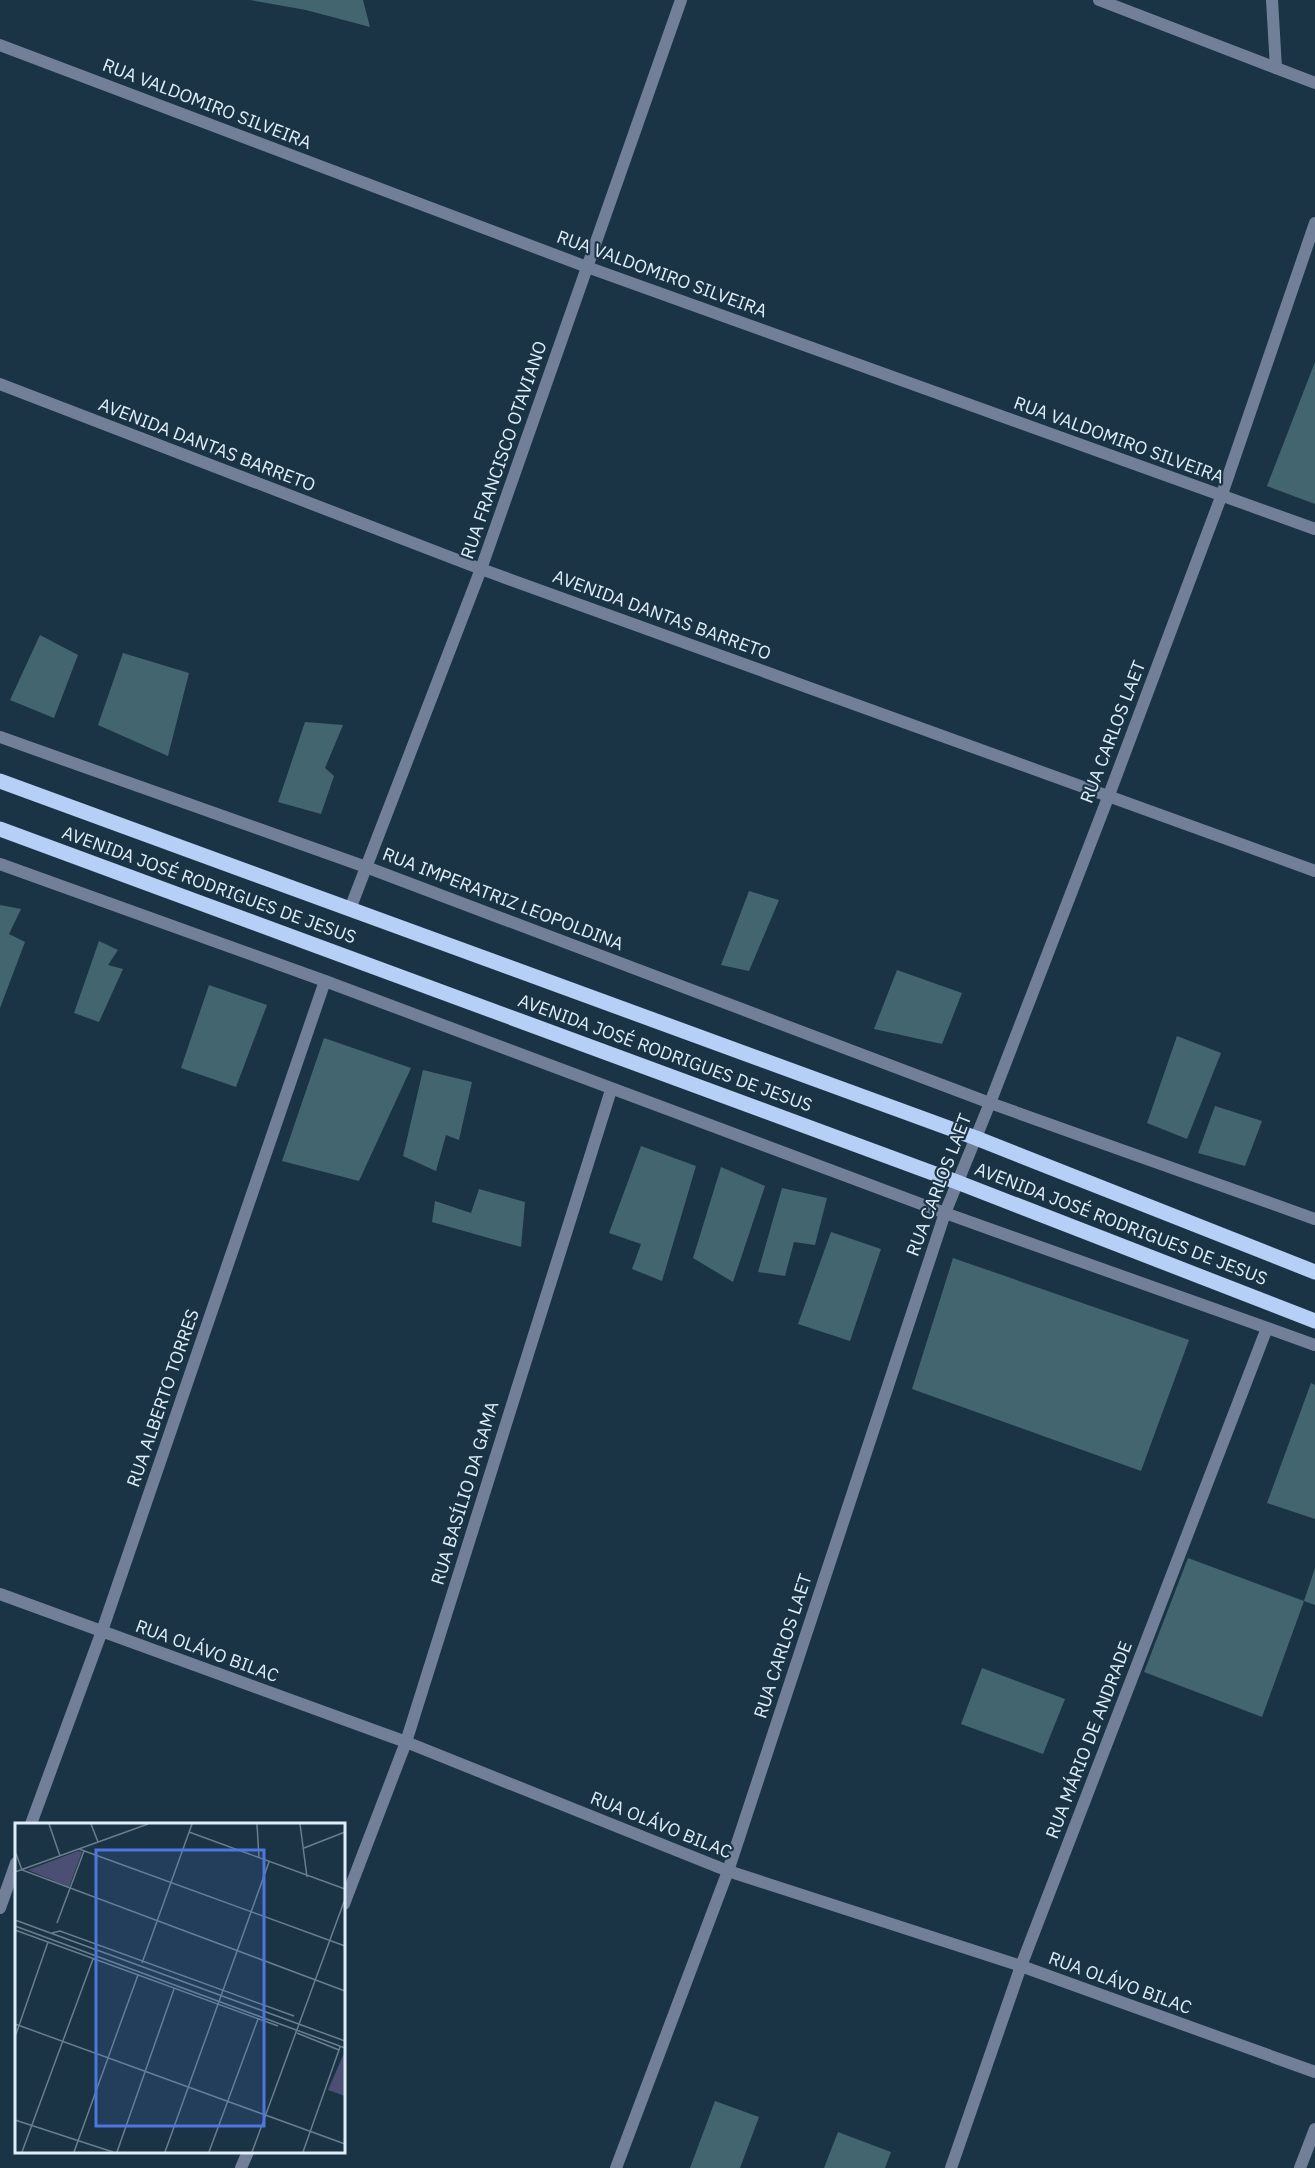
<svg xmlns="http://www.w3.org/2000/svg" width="1315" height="2168" font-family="'IBM Plex Sans',sans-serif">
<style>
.building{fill:#426570}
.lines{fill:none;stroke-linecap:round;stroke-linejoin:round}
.minor{stroke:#718098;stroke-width:12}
.tertiary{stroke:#718098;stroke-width:12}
.primary{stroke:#b5cff6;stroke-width:15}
.labels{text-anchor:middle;stroke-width:4.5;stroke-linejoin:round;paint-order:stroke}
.street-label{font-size:18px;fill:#dfeef9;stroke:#1b3445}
.inset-road{fill:none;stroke:#697e8d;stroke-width:1.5}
.view{fill:#4e76e0;fill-opacity:0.15;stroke:#4e76e0;stroke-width:3}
.inset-edge{fill:none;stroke:#dfeef9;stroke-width:3}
</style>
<rect width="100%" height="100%" fill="#1b3445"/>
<g class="building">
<polygon points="250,0 363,0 370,27 306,10"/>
<polygon points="1315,362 1315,504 1267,486"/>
<polygon points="40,635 78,655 54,718 10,700"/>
<polygon points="123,653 189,673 168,756 98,725"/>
<polygon points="305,722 343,725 325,768 334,776 321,814 278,802"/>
<polygon points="749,891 779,900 749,971 721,965"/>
<polygon points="0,905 21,909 9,934 25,942 0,1008"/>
<polygon points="99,941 118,950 108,965 123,969 99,1022 74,1013"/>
<polygon points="897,970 962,993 942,1044 874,1029"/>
<polygon points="209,985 267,1005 236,1087 181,1068"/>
<polygon points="1177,1036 1221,1053 1187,1139 1147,1123"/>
<polygon points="324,1038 411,1068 359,1181 282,1161"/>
<polygon points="423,1070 472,1082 459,1140 446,1135 436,1171 403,1156"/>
<polygon points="1215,1106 1262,1121 1245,1166 1198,1153"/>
<polygon points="641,1146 696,1166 662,1281 632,1269 641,1244 609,1233"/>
<polygon points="721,1167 765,1186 733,1282 693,1258"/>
<polygon points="782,1188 827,1198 815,1245 794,1242 785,1276 758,1272"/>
<polygon points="479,1189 525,1202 521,1247 432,1222 435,1201 471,1213"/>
<polygon points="831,1232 881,1249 850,1341 798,1324"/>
<polygon points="953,1258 1189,1340 1141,1471 912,1389"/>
<polygon points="1311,1383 1315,1385 1315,1519 1267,1503"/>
<polygon points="1188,1558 1304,1601 1262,1717 1144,1672"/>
<polygon points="1315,1568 1315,1605 1304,1601"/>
<polygon points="982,1668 1065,1699 1043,1754 961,1724"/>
<polygon points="715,2101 759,2117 740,2168 690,2168"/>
<polygon points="838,2132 891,2152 885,2168 824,2168"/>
</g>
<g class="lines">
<g class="minor">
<polyline points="1272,0 1276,68"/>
<polyline points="0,45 587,267 1315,529"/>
<polyline points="0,384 481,569 1315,871"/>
<polyline points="0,737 366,867 990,1103 1315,1219"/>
<polyline points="350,909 481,569 681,0"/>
<polyline points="0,1594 406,1742 728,1871 1021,1966 1315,2072"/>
<polyline points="31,1824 102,1631 325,981"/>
<polyline points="344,1904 406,1742 611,1090"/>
<polyline points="0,1908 16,1863"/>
<polyline points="241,2168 248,2152"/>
<polyline points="616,2168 728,1871 945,1213 990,1103 1109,795 1221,497 1315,223"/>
<polyline points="951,2168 1021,1966 1267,1328"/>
<polyline points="1300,2168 1315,2129"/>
</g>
<g class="tertiary">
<polyline points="1099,0 1315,83"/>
<polyline points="0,864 325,981 945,1213 1315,1345"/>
</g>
<g class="primary">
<polyline points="0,781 976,1138 1315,1272"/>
<polyline points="0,829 957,1182 1315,1321"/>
</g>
</g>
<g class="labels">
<g class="street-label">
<text transform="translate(207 104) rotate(21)" y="6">RUA VALDOMIRO SILVEIRA</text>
<text transform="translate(662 274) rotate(20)" y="6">RUA VALDOMIRO SILVEIRA</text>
<text transform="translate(1119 440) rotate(20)" y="6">RUA VALDOMIRO SILVEIRA</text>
<text transform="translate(207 445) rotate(21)" y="6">AVENIDA DANTAS BARRETO</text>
<text transform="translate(504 450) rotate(-71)" y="6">RUA FRANCISCO OTAVIANO</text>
<text transform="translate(662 615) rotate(20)" y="6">AVENIDA DANTAS BARRETO</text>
<text transform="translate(1113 732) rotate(-69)" y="6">RUA CARLOS LAET</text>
<text transform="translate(209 885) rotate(20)" y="6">AVENIDA JOSÉ RODRIGUES DE JESUS</text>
<text transform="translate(503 899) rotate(21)" y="6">RUA IMPERATRIZ LEOPOLDINA</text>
<text transform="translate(665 1053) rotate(20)" y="6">AVENIDA JOSÉ RODRIGUES DE JESUS</text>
<text transform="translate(939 1185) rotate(-69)" y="6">RUA CARLOS LAET</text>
<text transform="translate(1121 1224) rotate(21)" y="6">AVENIDA JOSÉ RODRIGUES DE JESUS</text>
<text transform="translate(163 1398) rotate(-71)" y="6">RUA ALBERTO TORRES</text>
<text transform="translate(465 1493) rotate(-73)" y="6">RUA BASÍLIO DA GAMA</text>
<text transform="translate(783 1646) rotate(-72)" y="6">RUA CARLOS LAET</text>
<text transform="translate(207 1651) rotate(20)" y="6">RUA OLÁVO BILAC</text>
<text transform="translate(1089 1740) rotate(-69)" y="6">RUA MÁRIO DE ANDRADE</text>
<text transform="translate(661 1825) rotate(22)" y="6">RUA OLÁVO BILAC</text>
<text transform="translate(1120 1983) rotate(20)" y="6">RUA OLÁVO BILAC</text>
</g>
</g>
<g transform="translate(15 1823)">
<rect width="330" height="330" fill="#1b3445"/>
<path d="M63,28L67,29L54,64L13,47Z" fill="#4a4f73"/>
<path d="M330,228V273L313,267Z" fill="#4a4f73"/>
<path class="inset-road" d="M34,1L45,33M76,1L83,19M242,1L244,35M285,1L292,54M174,9L330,66M289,25L330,9M64,26L330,123M0,28L7,47L330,168M0,49L133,1M0,97L330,218M42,100L69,28M0,103L330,225M0,107L263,203M37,110L45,108L279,193M127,140L177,1M0,201L330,321M282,210L324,227M0,214L33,119M0,297L98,329M7,329L78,136M59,329L123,152M102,329L159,166M150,329L254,39M194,329L243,196M237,329L330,76M288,329L325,224"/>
<path class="view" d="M81,27H249V303H81Z"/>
<rect width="330" height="330" class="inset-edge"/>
</g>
</svg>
